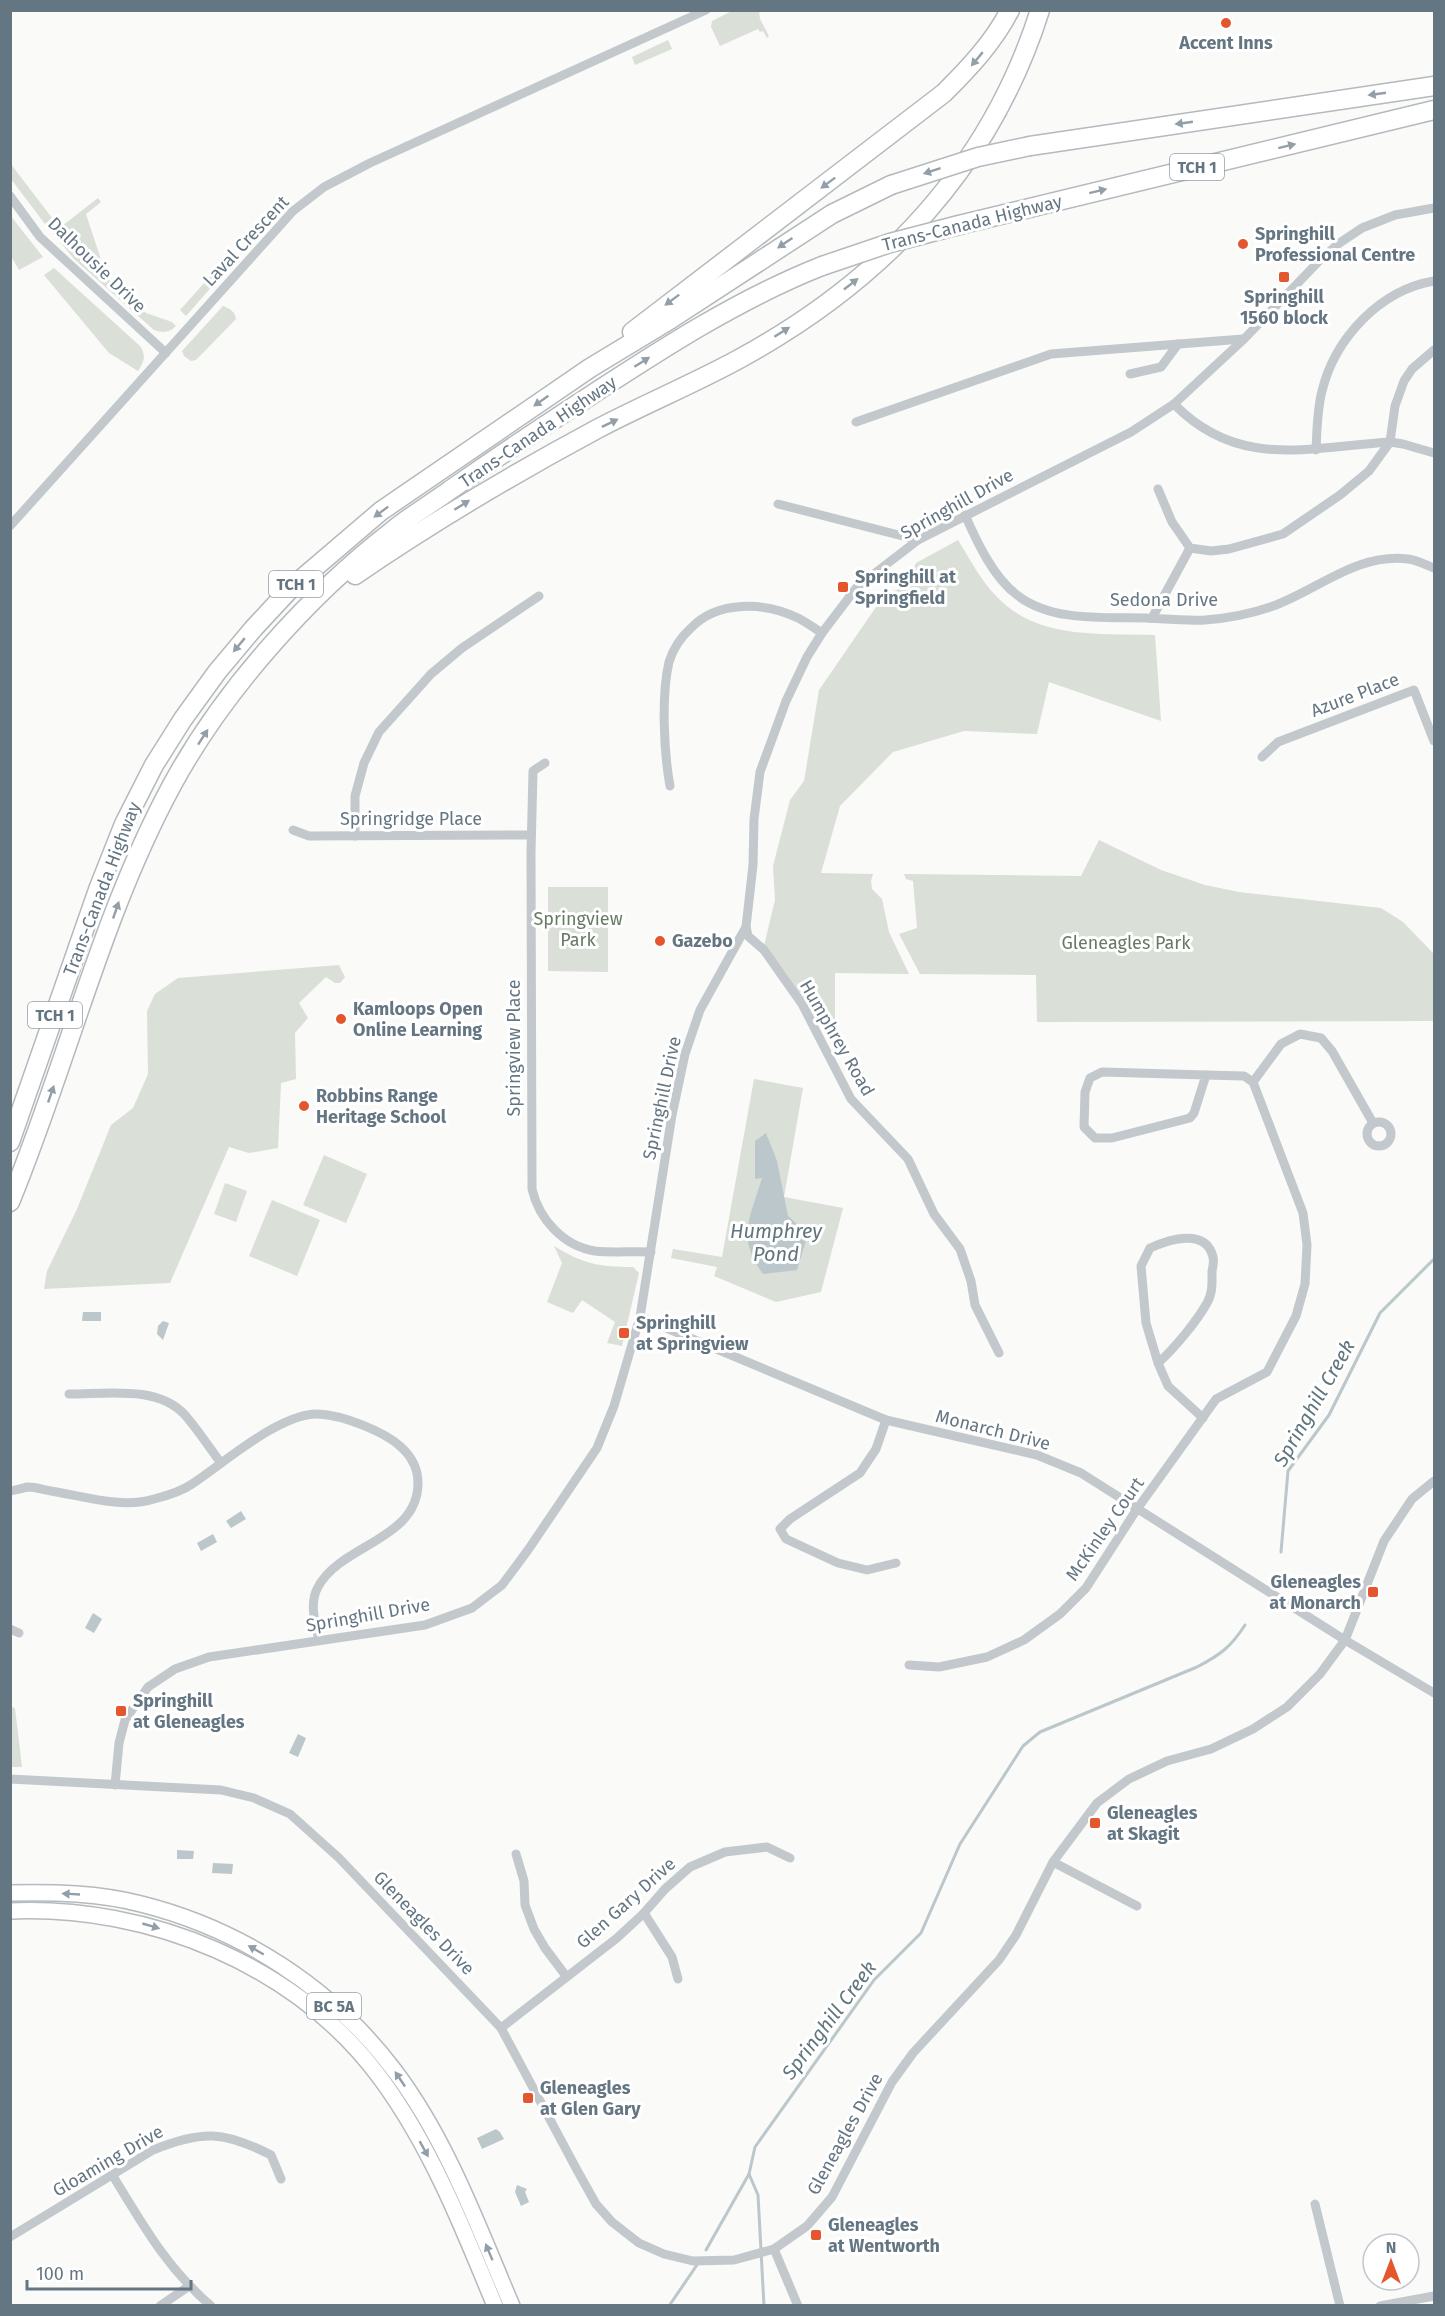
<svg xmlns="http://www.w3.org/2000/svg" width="1445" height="2316" font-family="'Fira Sans',sans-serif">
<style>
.green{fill:#dadfd7}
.water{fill:#bbc7cb}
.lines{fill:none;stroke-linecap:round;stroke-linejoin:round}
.stream{stroke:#bbc7cb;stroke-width:3}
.primary-casing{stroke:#b5babe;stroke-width:18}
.highway-casing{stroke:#b4b9bd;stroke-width:21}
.street{stroke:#c3c8cc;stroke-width:9}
.primary{stroke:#fff;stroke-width:15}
.highway{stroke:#fff;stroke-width:18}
.highway-bridge-casing{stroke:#b4b9bd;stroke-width:21;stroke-linecap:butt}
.highway-bridge{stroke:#fff;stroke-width:18}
.oneway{fill:#939fa8}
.poi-dot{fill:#e4572e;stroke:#fff;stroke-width:2}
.labels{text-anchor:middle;stroke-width:6;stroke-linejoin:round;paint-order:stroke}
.shield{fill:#fff;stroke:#939fa8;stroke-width:1.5}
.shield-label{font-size:16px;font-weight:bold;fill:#657683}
.poi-label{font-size:18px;font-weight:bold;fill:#657683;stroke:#fff;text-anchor:start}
.street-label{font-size:18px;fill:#657683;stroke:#fff}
.park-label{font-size:18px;fill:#687a64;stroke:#fff}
.water-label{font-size:20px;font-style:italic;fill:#60757c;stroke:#fff}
</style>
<rect width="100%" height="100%" fill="#fafaf8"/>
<g class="green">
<polygon points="732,11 759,11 760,19 769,36 767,38 763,31 760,32 758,29 720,46 711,27 712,21"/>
<polygon points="668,40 672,49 635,65 632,57"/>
<polygon points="10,163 52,218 45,224 11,179"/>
<path d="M98,198L101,202L86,214L107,278L146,313L172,322L176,326C169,333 163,333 154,330L74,259L53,233Z"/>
<polygon points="10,215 43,257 19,270 11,256"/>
<polygon points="224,261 228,268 186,316 180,310"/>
<path d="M54,268L141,347C146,357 144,362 138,371L109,353L44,275Z"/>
<path d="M223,306C230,309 235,311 236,319L196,360L191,361L184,356L182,351Z"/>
<path d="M958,540C970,559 981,581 997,597C1038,640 1101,633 1155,635L1161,721L1049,682L1037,734L964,731L893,752L840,806L821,873L873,874L871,881L872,889L882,899L889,932L909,974L835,973V1019H808L763,950L775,900L773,866L790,800L804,781L819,690L885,594L905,587L916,563Z"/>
<polygon points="1099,840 1161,870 1205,885 1239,892 1381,908 1403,922 1434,954 1434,1021 1037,1022 1036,975 920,974 899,934 917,928 913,881 906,879 904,874 1081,876"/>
<polygon points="548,887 608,887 608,972 548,971"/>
<polygon points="339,965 345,977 340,983 335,983 326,977 299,1003 308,1018 295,1033 296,1079 281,1083 278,1148 249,1153 229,1147 170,1283 44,1289 47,1271 77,1209 111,1125 133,1108 148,1074 147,1011 155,994 178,978"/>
<polygon points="754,1079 803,1088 784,1197 843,1208 821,1292 776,1302 714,1276 717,1267 671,1258 673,1249 722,1257"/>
<polygon points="324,1155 367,1174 346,1223 303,1205"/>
<polygon points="225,1183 247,1191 236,1222 214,1214"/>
<polygon points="272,1200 320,1220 297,1276 249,1256"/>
<path d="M554,1246C583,1264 599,1267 633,1267L639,1273L622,1346L607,1343L615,1322L582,1300L573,1313L547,1302L562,1263Z"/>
<polygon points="11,1707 15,1708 22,1767 11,1767"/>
</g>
<g class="water">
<path d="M766,1133L777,1161L788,1216L808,1234L797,1270L763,1274C736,1236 750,1219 762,1178L755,1179V1141Z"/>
<polygon points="83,1312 101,1312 101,1321 82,1321"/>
<polygon points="163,1321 169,1323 163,1340 157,1334 158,1326"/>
<polygon points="241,1511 246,1519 231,1528 226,1521"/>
<polygon points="213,1534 217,1542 201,1551 197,1543"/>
<polygon points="93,1613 102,1619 94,1633 85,1628"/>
<polygon points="298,1734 306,1738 298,1757 289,1753"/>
<polygon points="177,1850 194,1851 193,1859 177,1859"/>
<polygon points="213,1863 233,1864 232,1874 212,1873"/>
<polygon points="496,2129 500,2132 504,2139 482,2149 477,2138"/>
<polygon points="517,2185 527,2189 525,2192 529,2202 521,2206 515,2192"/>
</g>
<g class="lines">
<g class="stream">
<polyline points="1281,1552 1288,1471 1329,1415 1380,1313 1434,1259"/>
<polyline points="706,2250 749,2174"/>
<polyline points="669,2306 699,2262"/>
<path d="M764,2306L758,2195L749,2174L755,2147L874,1980L921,1933L960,1844L1023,1746L1040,1732L1197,1667C1220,1655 1231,1647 1245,1625"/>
</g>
<defs>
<g id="primary">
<path d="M10,1893C54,1892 99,1893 141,1904C241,1929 332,1988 394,2070C447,2140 478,2226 512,2306"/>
<path d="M10,1911C149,1905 297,1965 381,2079C431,2147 463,2228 495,2306"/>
</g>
<g id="highway">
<polyline points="1030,146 1434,86"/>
<polyline points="959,225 1434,110"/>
<path d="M632,332L944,93C969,68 993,43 1010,10"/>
<path d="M355,575C434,521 515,473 599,428C645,404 693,384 739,359C882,281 990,168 1040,10"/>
<polyline points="10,1142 99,887 124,824 154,765 183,719 217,672 253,629 292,587 381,511 590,368 671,319 832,214 891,185"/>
<path d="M10,1202C67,1064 101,916 172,785C223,691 308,596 392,531C410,516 431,504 450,490C493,460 536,431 579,403C657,352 736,300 822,266"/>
</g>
</defs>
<use href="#primary" class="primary-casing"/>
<use href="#highway" class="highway-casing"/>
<g class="street">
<polyline points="10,196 40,237 166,353"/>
<polyline points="1130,374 1161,367 1178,344"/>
<path d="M1174,404C1238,470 1309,447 1390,442L1403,444L1434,453"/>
<polyline points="856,422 1051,354 1243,339"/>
<path d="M1316,450C1317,430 1317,410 1322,391C1335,338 1380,290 1434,281"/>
<polyline points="1158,489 1172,522 1190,548 1211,551 1229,549 1283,534 1340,495 1369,471 1390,442 1395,406 1404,381 1412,369 1434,350"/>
<polyline points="778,504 918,540"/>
<path d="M965,515C977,542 993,577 1017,595C1052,622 1104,617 1146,618C1165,619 1186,621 1205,620C1229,618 1254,613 1276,605C1320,588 1358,553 1408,559C1417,560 1426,565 1434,568"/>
<polyline points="10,526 293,211 324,187 370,163 706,10"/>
<polyline points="1152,618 1190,548"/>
<polyline points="1262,757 1278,742 1414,690 1434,741"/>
<path d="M545,763L533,771L531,853L532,1189C539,1219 563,1246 595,1251C613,1253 633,1251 651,1252"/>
<path d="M670,786C664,753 661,696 669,662C673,649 681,637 691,628C718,600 765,602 798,618C806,622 814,628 822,633"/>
<polyline points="293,830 309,836 531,835"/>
<polyline points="355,836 355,796 364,763 379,732 431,674 462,648 539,596"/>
<polyline points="746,927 748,936 764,950 802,1004 851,1099 908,1159 934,1214 960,1249 971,1281 975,1305 999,1353"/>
<polygon points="1102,1072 1206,1075 1194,1113 1190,1118 1112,1138 1095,1138 1084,1127 1085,1092 1090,1078"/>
<polyline points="1253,1082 1281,1044 1300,1034 1321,1038 1332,1051 1373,1123"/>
<circle cx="1379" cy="1134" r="12"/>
<polyline points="640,1317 886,1420 1037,1455 1081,1473 1345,1640 1434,1693"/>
<path d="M1158,1363L1146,1323L1141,1266L1150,1248C1168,1240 1206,1227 1213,1257C1214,1261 1213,1267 1212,1271C1212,1282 1213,1293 1207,1303C1197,1321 1174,1349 1158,1363L1168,1386L1203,1418"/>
<path d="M69,1394C106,1394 158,1385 185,1415C198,1430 209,1447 221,1463"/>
<polyline points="886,1420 876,1449 860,1473 790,1519 780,1529 786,1539 838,1563 867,1570 896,1563"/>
<path d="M10,1491C16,1490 23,1488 28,1487C36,1487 44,1490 51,1491C83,1496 122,1509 154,1499C166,1496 182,1491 192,1484C224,1463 280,1413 318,1414C342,1415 384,1431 401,1447C412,1457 418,1469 418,1483C418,1540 341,1544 318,1587C309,1603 315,1623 319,1640"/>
<polyline points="10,1629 19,1633"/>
<polyline points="909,1665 939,1667 987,1657 1024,1640 1060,1614 1086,1588 1137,1509 1216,1399 1267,1372 1296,1316 1305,1284 1307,1245 1303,1213 1253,1082 1244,1076 1206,1075"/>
<polyline points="10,1779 221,1790 254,1798 290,1814 339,1858 501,2028 577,2170 596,2204 612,2222 639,2243 664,2254 693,2261 734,2260 774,2249 807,2226 832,2197 892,2082 913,2053 999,1960 1016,1935 1053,1862 1097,1803 1129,1779 1167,1761 1211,1749 1253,1729 1287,1707 1320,1674 1345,1640 1384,1541 1412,1499 1434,1481"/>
<polyline points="115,1785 119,1743 125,1720 148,1687 175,1669 209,1657 425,1625 472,1608 502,1585 528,1550 597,1448 614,1406 640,1317 672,1115 685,1054 700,1010 746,927 753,865 754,819 760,772 786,701 807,657 822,633 857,587 918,540 1131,432 1174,404 1244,339 1321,259 1338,244 1362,228 1395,215 1434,208"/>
<polyline points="516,1854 524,1881 525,1905 534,1929 545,1948 566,1976"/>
<polyline points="1053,1862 1137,1906"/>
<polyline points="644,1913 672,1957 678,1979"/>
<polyline points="501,2028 617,1938 644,1913 665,1889 690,1867 725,1852 767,1847 790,1858"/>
<path d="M113,2176C143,2225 166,2267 211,2306"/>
<polyline points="1315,2204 1340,2306"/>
<path d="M10,2237L153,2150C202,2130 224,2131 271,2155L281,2179"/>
<polyline points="774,2249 798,2306"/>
<polyline points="160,2306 189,2286"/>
<polyline points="1380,2306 1434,2296"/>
</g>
<use href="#primary" class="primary"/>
<use href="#highway" class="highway"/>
<defs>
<g id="highway-bridge">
<polyline points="891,185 978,157 1030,146"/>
<polyline points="822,266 890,243 959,225"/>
</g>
</defs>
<use href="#highway-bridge" class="highway-bridge-casing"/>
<use href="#highway-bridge" class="highway-bridge"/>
</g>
<defs><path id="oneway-solid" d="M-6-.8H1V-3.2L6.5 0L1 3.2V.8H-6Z" transform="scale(1.5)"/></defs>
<g class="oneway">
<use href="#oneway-solid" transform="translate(977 59) rotate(130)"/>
<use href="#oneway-solid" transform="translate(1377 94) rotate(172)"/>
<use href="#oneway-solid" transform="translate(1184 123) rotate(172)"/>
<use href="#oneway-solid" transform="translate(1287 146) rotate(-14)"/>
<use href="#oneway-solid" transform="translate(932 171) rotate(162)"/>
<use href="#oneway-solid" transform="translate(828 183) rotate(143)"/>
<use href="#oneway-solid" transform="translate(1098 191) rotate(-14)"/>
<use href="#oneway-solid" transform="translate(785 243) rotate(146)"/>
<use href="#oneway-solid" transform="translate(851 284) rotate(-38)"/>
<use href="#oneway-solid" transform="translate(672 300) rotate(143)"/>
<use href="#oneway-solid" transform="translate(782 332) rotate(-32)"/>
<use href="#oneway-solid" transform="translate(642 362) rotate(-32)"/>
<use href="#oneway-solid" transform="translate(541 401) rotate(145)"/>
<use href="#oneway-solid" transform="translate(610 423) rotate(-26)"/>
<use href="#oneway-solid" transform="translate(462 505) rotate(-32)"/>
<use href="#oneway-solid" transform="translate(381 512) rotate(143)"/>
<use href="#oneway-solid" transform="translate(239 645) rotate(130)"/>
<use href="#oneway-solid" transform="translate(203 737) rotate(-57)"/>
<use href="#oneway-solid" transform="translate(116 910) rotate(-71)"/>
<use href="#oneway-solid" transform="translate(51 1094) rotate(-71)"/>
<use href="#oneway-solid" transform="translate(71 1894) rotate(-177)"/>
<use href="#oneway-solid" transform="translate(151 1926) rotate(16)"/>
<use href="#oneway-solid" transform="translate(256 1950) rotate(-150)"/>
<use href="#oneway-solid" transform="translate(400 2079) rotate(-124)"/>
<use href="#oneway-solid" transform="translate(424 2149) rotate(61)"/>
<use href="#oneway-solid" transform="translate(489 2252) rotate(-113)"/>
</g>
<g class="poi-dot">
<circle cx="1226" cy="23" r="6"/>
<circle cx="1243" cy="244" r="6"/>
<rect x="1278" y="271" width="12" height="12" rx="3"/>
<rect x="837" y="581" width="12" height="12" rx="3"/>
<circle cx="660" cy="941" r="6"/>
<circle cx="341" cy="1019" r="6"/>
<circle cx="304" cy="1106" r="6"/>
<rect x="618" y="1327" width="12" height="12" rx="3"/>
<rect x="1367" y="1586" width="12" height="12" rx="3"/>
<rect x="115" y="1705" width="12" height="12" rx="3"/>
<rect x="1089" y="1817" width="12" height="12" rx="3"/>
<rect x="522" y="2092" width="12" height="12" rx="3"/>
<rect x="810" y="2229" width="12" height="12" rx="3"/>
</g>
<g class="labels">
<g class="shield">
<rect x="1170" y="154" width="54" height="26" rx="4.5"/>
<rect x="269" y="571" width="54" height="26" rx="4.5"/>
<rect x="28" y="1002" width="54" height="26" rx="4.5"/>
<rect x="307" y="1993" width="54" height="26" rx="4.5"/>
</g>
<g class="shield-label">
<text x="1197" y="173">TCH 1</text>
<text x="296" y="590">TCH 1</text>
<text x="55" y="1021">TCH 1</text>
<text x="334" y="2012">BC 5A</text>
</g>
<g class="poi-label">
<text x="1226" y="49" text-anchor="middle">Accent Inns</text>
<text x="1255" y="240">Springhill<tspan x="1255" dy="21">Professional Centre</tspan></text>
<text x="1284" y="303" text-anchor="middle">Springhill<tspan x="1284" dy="21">1560 block</tspan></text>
<text x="855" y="583">Springhill at<tspan x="855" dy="21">Springfield</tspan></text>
<text x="672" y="947">Gazebo</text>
<text x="353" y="1015">Kamloops Open<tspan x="353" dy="21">Online Learning</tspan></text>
<text x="316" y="1102">Robbins Range<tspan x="316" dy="21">Heritage School</tspan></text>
<text x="636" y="1329">Springhill<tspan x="636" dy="21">at Springview</tspan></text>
<text x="1361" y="1588" text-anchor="end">Gleneagles<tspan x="1361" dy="21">at Monarch</tspan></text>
<text x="133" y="1707">Springhill<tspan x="133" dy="21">at Gleneagles</tspan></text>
<text x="1107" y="1819">Gleneagles<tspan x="1107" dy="21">at Skagit</tspan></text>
<text x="540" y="2094">Gleneagles<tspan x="540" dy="21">at Glen Gary</tspan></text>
<text x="828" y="2231">Gleneagles<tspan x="828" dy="21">at Wentworth</tspan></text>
</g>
<g class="street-label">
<text transform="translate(972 223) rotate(-14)" y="6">Trans-Canada Highway</text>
<text transform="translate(246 241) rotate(-47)" y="6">Laval Crescent</text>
<text transform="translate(97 265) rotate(44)" y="6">Dalhousie Drive</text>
<text transform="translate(538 432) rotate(-34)" y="6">Trans-Canada Highway</text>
<text transform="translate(957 504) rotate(-29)" y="6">Springhill Drive</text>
<text x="1164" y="606">Sedona Drive</text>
<text transform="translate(1355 695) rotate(-21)" y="6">Azure Place</text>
<text x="411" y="825">Springridge Place</text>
<text transform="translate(102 889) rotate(-69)" y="6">Trans-Canada Highway</text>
<text transform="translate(837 1038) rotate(60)" y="6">Humphrey Road</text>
<text transform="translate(514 1048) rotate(-90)" y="6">Springview Place</text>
<text transform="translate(662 1098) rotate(-78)" y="6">Springhill Drive</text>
<text transform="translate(993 1430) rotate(14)" y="6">Monarch Drive</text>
<text transform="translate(1105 1529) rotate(-55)" y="6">McKinley Court</text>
<text transform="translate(368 1615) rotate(-10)" y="6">Springhill Drive</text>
<text transform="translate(626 1903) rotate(-42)" y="6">Glen Gary Drive</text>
<text transform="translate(424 1923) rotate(46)" y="6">Gleneagles Drive</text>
<text transform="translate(845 2134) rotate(-61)" y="6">Gleneagles Drive</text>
<text transform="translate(108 2161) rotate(-30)" y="6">Gloaming Drive</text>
</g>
<g class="park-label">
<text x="578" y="925">Springview<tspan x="578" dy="21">Park</tspan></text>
<text x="1126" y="949">Gleneagles Park</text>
</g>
<g class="water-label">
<text x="776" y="1238">Humphrey<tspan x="776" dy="23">Pond</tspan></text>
<text transform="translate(1314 1403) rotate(-60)" y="7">Springhill Creek</text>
<text transform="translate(829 2020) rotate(-53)" y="7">Springhill Creek</text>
</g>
</g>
<rect width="1445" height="2316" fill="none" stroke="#657683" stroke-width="24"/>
<g transform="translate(1391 2262)"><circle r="28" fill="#ffffff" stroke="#c1c8cd" stroke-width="1.5"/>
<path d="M0-4.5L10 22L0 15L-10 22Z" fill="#e4572e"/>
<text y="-9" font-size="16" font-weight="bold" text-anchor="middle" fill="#657683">N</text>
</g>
<path d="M27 2280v9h164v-9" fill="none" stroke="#657683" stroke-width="3"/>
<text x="36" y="2280" font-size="18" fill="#657683" stroke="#ffffff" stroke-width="4.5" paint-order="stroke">100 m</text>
</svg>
